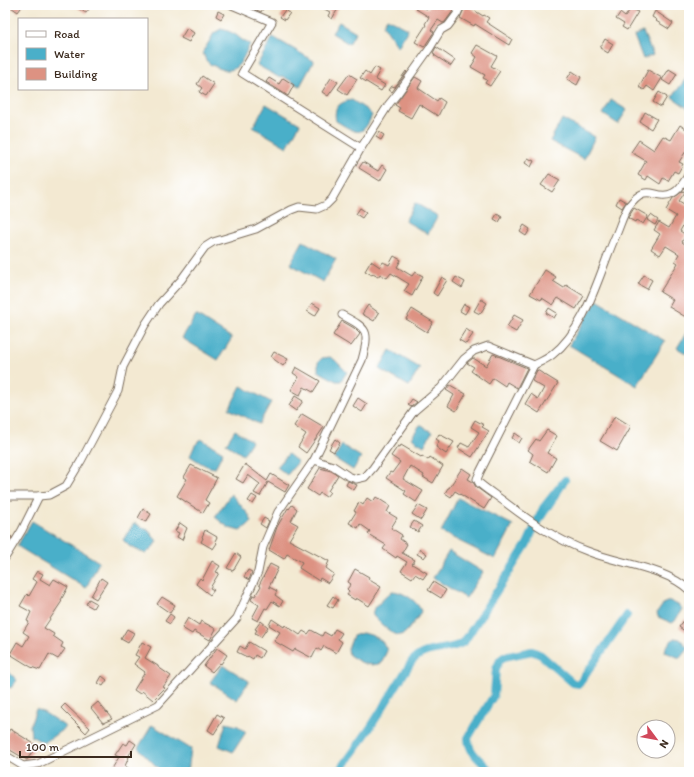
<svg xmlns="http://www.w3.org/2000/svg" width="694" height="777" font-family="Itim,sans-serif">
<style>
.water{fill:#4aafc9;stroke:#426c74}
.lines{fill:none;stroke-linecap:round;stroke-linejoin:round}
.canal{stroke:#4aafc9;stroke-width:8}
.building{fill:#dd9282}
.street-casing{stroke:#7b6d5d;stroke-width:9}
.street{stroke:#fff;stroke-width:7}
</style>
<rect width="100%" height="100%" fill="#fff"/>
<filter id="ink" filterUnits="userSpaceOnUse"><feTurbulence type="fractalNoise" baseFrequency=".025" numOctaves="2"/><feDisplacementMap in="SourceGraphic" scale="8" xChannelSelector="R" yChannelSelector="G"/><feConvolveMatrix kernelMatrix="1 2 1 2 8 2 1 2 1" color-interpolation-filters="sRGB"/></filter>
<filter id="wash" filterUnits="userSpaceOnUse"><feTurbulence type="fractalNoise" baseFrequency=".012" numOctaves="4" result="noise"/><feDisplacementMap in="SourceGraphic" scale="16" xChannelSelector="R" yChannelSelector="G"/><feGaussianBlur stdDeviation="0.9" result="paint"/><feColorMatrix in="noise" values="0 0 0 0 0 0 0 0 0 0 0 0 0 0 0 0 0 1.4 0 .05"/><feComposite in="paint" operator="in"/></filter>
<g filter="url(#wash)">
<rect width="100%" height="100%" fill="#f3e9d2"/>
<g class="water">
<polygon points="387,18 408,29 398,47 383,25"/>
<polygon points="339,22 356,32 349,44 332,33"/>
<path d="M221,29C226,30 231,32 236,35C241,39 244,42 250,44C241,62 237,78 214,66C207,63 205,60 203,52L214,33Z"/>
<polygon points="643,32 653,55 643,59 634,36"/>
<polygon points="273,37 314,61 300,86 282,76 280,78 257,65"/>
<polygon points="688,76 689,77 689,109 672,97"/>
<path d="M352,100L367,110L372,115C362,140 355,132 336,121C333,108 339,102 352,100Z"/>
<polygon points="611,100 627,110 618,124 603,114"/>
<polygon points="266,104 300,124 287,147 253,127"/>
<polygon points="562,119 595,137 584,159 550,141"/>
<polygon points="415,203 438,216 428,234 405,221"/>
<polygon points="303,241 336,259 323,282 290,264"/>
<polygon points="597,300 665,341 637,386 569,345"/>
<polygon points="196,315 232,338 218,360 182,338"/>
<polygon points="689,328 689,355 677,348"/>
<polygon points="390,350 420,368 409,386 379,369"/>
<polygon points="330,357 335,360 347,372 341,381 336,381 318,371 318,362 322,358"/>
<polygon points="241,386 271,402 259,424 229,409"/>
<polygon points="420,425 432,432 424,446 411,438"/>
<polygon points="235,430 252,441 243,455 226,444"/>
<path d="M201,439L223,452L215,468C205,467 198,461 190,456L195,445Z"/>
<polygon points="342,445 361,457 353,470 334,458"/>
<polygon points="288,454 298,462 287,475 277,467"/>
<polygon points="231,494 249,515 252,522 240,531 229,528 215,517"/>
<polygon points="458,498 513,525 495,559 441,532"/>
<polygon points="32,521 99,562 86,588 17,546"/>
<polygon points="134,523 148,530 157,541 153,547 146,554 129,546 123,540"/>
<polygon points="449,551 483,572 466,598 433,578"/>
<path d="M392,591C402,591 418,601 421,611C419,617 415,621 410,627C408,630 405,634 401,635C394,637 379,622 374,617C373,616 372,613 373,611C375,606 388,595 392,591Z"/>
<polygon points="670,601 680,606 682,609 675,621 672,623 658,617 657,613 664,603"/>
<path d="M362,633C374,635 384,639 387,651L381,663C368,668 360,662 349,655L348,649L353,636Z"/>
<polygon points="674,638 680,639 688,648 680,658 665,652 666,647"/>
<polygon points="223,665 249,681 237,700 210,682"/>
<polygon points="5,668 17,680 11,688 5,686"/>
<polygon points="36,709 45,713 66,727 44,743 31,736 30,726"/>
<polygon points="226,723 238,726 246,732 233,752 219,746"/>
<polygon points="152,725 191,749 188,772 162,772 138,748"/>
</g>
<g class="lines">
<g class="canal">
<path d="M339,772L370,728L412,661C427,645 447,653 464,642L527,544L543,508L565,480L535,526"/>
<path d="M491,772C482,760 469,755 468,738L494,695L496,669L500,660L504,657L532,651L541,655L573,683L579,684L627,615"/>
</g>
</g>
<g id="blocks">
<g class="building">
<polygon points="8,5 23,5 18,12"/>
<polygon points="73,5 92,5 86,13"/>
<polygon points="248,5 265,5 261,12 247,6"/>
<polygon points="317,5 340,5 332,19 328,16 330,12"/>
<polygon points="419,5 427,9 431,5 438,5 444,9 447,5 456,5 453,11 445,22 443,23 438,20 431,30 434,32 424,47 415,42 426,25 425,24 429,17 416,9"/>
<polygon points="466,5 483,16 484,15 489,18 486,22 512,39 509,45 483,29 475,24 474,26 460,18"/>
<polygon points="631,8 638,12 627,30 622,27 624,24 616,19 620,13 625,17"/>
<polygon points="285,10 290,13 285,20 280,17"/>
<polygon points="218,11 224,14 221,19 216,16"/>
<polygon points="655,11 673,23 669,29 656,21 657,20 652,17"/>
<polygon points="187,28 194,33 189,42 181,38"/>
<polygon points="605,39 613,44 608,53 600,48"/>
<polygon points="477,45 497,56 491,66 500,71 490,86 485,83 487,80 483,78 485,75 471,67 477,57 472,53"/>
<polygon points="436,47 455,60 451,66 434,55 435,54 433,53"/>
<polygon points="375,67 380,70 375,79 385,85 381,91 360,78 365,71 370,75"/>
<polygon points="669,69 677,74 670,85 662,80"/>
<polygon points="648,70 662,78 654,91 647,86 644,90 639,87"/>
<polygon points="406,71 407,72 392,92 389,90 392,86 395,87"/>
<polygon points="572,71 581,77 577,85 567,79"/>
<polygon points="349,74 357,79 347,95 338,89"/>
<polygon points="202,76 214,84 206,96 199,92 202,88 197,84"/>
<polygon points="415,77 422,81 418,88 437,101 439,98 445,102 438,116 419,104 411,118 398,111 400,108 395,105"/>
<polygon points="269,78 279,84 283,78 294,85 288,96 266,82"/>
<polygon points="331,78 338,82 328,96 322,92"/>
<polygon points="659,92 667,97 661,107 653,102"/>
<polygon points="645,112 657,119 651,129 640,122"/>
<polygon points="680,125 689,131 689,153 686,151 679,162 683,164 678,173 674,171 668,181 663,178 660,184 648,176 646,180 638,175 646,161 631,152 639,140 654,150 663,136 671,140"/>
<polygon points="379,132 384,135 381,140 376,137"/>
<polygon points="528,158 534,161 531,167 525,163"/>
<polygon points="363,162 378,171 382,165 387,169 380,181 359,168"/>
<polygon points="549,174 560,180 552,192 541,185"/>
<polygon points="683,191 685,192 679,201 689,207 689,215 680,231 686,235 682,242 689,247 689,319 669,307 673,300 660,292 678,263 675,261 679,254 666,246 660,255 651,249 660,234 654,230 659,222 669,228 676,216 666,210 673,198"/>
<polygon points="619,198 626,202 622,208 616,204"/>
<polygon points="360,208 366,212 362,218 356,214"/>
<polygon points="634,208 648,216 643,224 636,220 635,222 628,218"/>
<polygon points="497,214 502,217 499,222 494,219"/>
<polygon points="651,215 658,220 655,225 647,220"/>
<polygon points="524,225 530,229 526,236 520,232"/>
<polygon points="394,256 401,260 397,267 412,276 415,272 423,276 412,296 404,291 409,284 391,273 387,278 380,274 378,277 373,274 372,275 365,271 371,261 380,267 383,262 389,265"/>
<polygon points="545,270 556,277 553,281 564,288 566,285 584,296 576,309 558,298 553,305 542,298 541,300 530,294"/>
<polygon points="644,275 652,280 647,289 638,284"/>
<polygon points="442,277 447,280 437,296 433,293"/>
<polygon points="456,277 465,282 462,288 453,282"/>
<polygon points="481,299 487,303 480,314 474,311"/>
<polygon points="312,303 320,308 315,316 307,311"/>
<polygon points="464,304 469,307 465,314 460,311"/>
<polygon points="368,305 379,313 374,321 362,314"/>
<polygon points="549,308 557,313 554,318 546,313"/>
<polygon points="412,309 433,322 427,332 406,319"/>
<polygon points="514,315 523,320 516,332 507,327"/>
<polygon points="342,321 354,328 360,334 351,346 333,335"/>
<polygon points="466,329 473,334 466,344 459,340"/>
<polygon points="274,352 288,359 283,366 271,357"/>
<polygon points="493,354 527,368 517,388 507,382 505,386 493,378 489,384 471,371 474,367 467,363 473,358 486,366"/>
<polygon points="296,367 320,381 313,392 304,387 300,395 291,390 299,377 293,373"/>
<polygon points="537,370 558,383 539,413 525,404 531,394 538,399 544,388 532,381"/>
<polygon points="450,385 466,394 456,411 448,406 454,395 446,390"/>
<polygon points="295,396 303,401 296,411 289,406"/>
<polygon points="358,398 367,404 362,412 353,406"/>
<polygon points="412,399 417,402 411,407 408,405"/>
<polygon points="302,414 324,427 306,453 298,447 306,434 294,426"/>
<polygon points="615,416 631,426 617,451 600,441"/>
<polygon points="475,420 484,425 482,427 489,431 472,457 458,448 461,443 469,447 479,432 471,427"/>
<polygon points="547,430 557,436 547,453 556,458 548,472 530,461 533,454 528,450 536,439 539,441"/>
<polygon points="515,433 522,438 519,443 512,438"/>
<polygon points="439,434 454,442 446,454 436,447 439,441 436,439"/>
<polygon points="335,439 340,443 334,452 329,449"/>
<polygon points="401,445 421,457 422,456 428,460 430,457 443,466 433,483 423,477 424,475 410,466 403,479 423,491 416,502 404,494 406,491 386,478 390,472 392,473 400,462 391,456 398,446 400,447"/>
<polygon points="245,464 267,481 271,474 289,485 285,492 268,482 260,496 254,493 260,484 248,475 243,483 236,479"/>
<polygon points="191,465 217,478 205,500 209,503 203,513 177,496 187,479 184,477"/>
<polygon points="320,468 331,471 338,475 328,491 330,492 326,497 320,493 318,496 307,489"/>
<polygon points="462,468 471,474 468,479 473,482 476,487 491,498 484,509 455,491 451,497 445,493 448,488 449,488"/>
<polygon points="348,481 357,485 354,490 346,485"/>
<polygon points="252,495 257,498 253,504 248,501"/>
<polygon points="376,497 390,506 387,512 397,518 391,528 402,535 400,539 407,544 402,553 415,560 412,564 427,573 423,579 415,574 412,578 401,571 407,562 397,556 396,558 383,549 386,545 368,534 370,531 360,524 358,528 349,523 356,512 354,511 359,502 363,505 367,498 373,502"/>
<polygon points="292,505 297,509 291,521 298,525 289,540 329,561 326,568 334,574 328,583 320,578 319,581 299,568 302,562 287,554 284,559 269,550 277,527 288,508 289,509"/>
<polygon points="418,505 427,510 421,520 412,514"/>
<polygon points="143,509 151,514 146,522 138,518"/>
<polygon points="264,518 269,521 266,528 260,524"/>
<polygon points="414,521 422,526 418,532 410,527"/>
<polygon points="180,523 187,528 182,540 177,537 179,533 175,531"/>
<polygon points="205,530 217,537 215,541 217,543 213,549 201,542 203,538 202,537"/>
<polygon points="9,535 12,537 5,548 5,541"/>
<polygon points="420,549 427,554 424,558 417,554"/>
<polygon points="236,553 241,557 233,571 227,568"/>
<polygon points="212,561 220,566 216,572 219,573 210,588 214,590 210,595 196,584 200,578 202,580"/>
<polygon points="270,564 278,568 269,587 277,591 275,595 283,601 280,606 272,601 267,609 265,608 258,621 252,618 259,605 251,600 253,595 255,596 261,586 259,585"/>
<polygon points="355,569 369,577 368,579 381,587 369,606 356,598 355,600 347,595 349,591 347,589 351,584 348,582"/>
<polygon points="248,570 252,572 249,580 244,577"/>
<polygon points="37,571 43,574 40,579 50,585 54,579 68,587 61,600 62,601 44,628 54,634 53,636 63,643 61,647 65,649 58,659 49,654 40,670 31,667 10,654 17,642 23,646 29,636 23,632 29,622 27,621 31,612 20,606 27,594 29,596 37,582 32,579"/>
<polygon points="101,578 107,582 96,599 91,596"/>
<polygon points="433,582 446,590 441,598 428,590"/>
<polygon points="333,596 338,600 333,608 327,605"/>
<polygon points="162,597 175,605 170,613 157,604"/>
<polygon points="89,599 96,603 93,608 86,604"/>
<polygon points="170,614 174,617 170,624 165,621"/>
<polygon points="188,618 199,625 201,621 216,629 210,640 194,631 192,634 182,628"/>
<polygon points="272,619 284,627 285,625 300,635 303,631 308,634 311,630 322,636 324,632 331,636 335,629 342,633 338,639 342,642 336,653 324,646 321,651 317,648 312,658 295,649 293,652 274,641 280,632 269,625"/>
<polygon points="685,619 689,622 689,627 686,632 679,627"/>
<polygon points="261,621 268,627 261,637 255,633 257,630 255,629"/>
<polygon points="127,629 134,633 128,643 121,639"/>
<polygon points="142,642 151,647 145,658 158,666 158,667 171,676 163,687 165,688 153,700 142,691 140,694 134,690 145,672 134,664 139,657 135,655"/>
<polygon points="249,642 264,651 260,658 255,655 253,659 248,656 247,657 237,652 240,646 245,649"/>
<polygon points="217,648 227,655 221,664 220,663 212,672 204,666"/>
<polygon points="102,676 107,680 103,686 98,683"/>
<polygon points="98,702 112,719 103,723 91,708"/>
<polygon points="65,704 90,728 86,733 61,708"/>
<polygon points="217,714 224,718 214,734 208,730"/>
<polygon points="10,729 36,745 27,760 5,747 5,737"/>
<polygon points="130,740 136,744 128,757 129,757 125,766 134,772 110,772 119,757 115,755 123,743 127,745"/>
</g>
</g>
</g>
<g filter="url(#ink)">
<use href="#blocks" fill-opacity="0" stroke="#7b6d5d" stroke-width="1"/>
<g class="lines">
<defs>
<g id="street">
<polyline points="232,5 272,22 242,73 361,148"/>
<path d="M534,365L480,472L477,479L479,483C487,490 497,496 506,503C531,522 557,540 587,551C619,564 664,567 689,590"/>
<path d="M314,460L362,360C370,330 368,329 342,315"/>
<polyline points="5,496 39,496 49,495 66,486 81,461 118,391 123,367 145,325 159,304 181,280 205,247 213,242 256,229 291,210 299,207 317,209 326,205 332,199 361,148 389,104 398,93 430,48 441,30 448,26 457,14 461,5"/>
<polyline points="5,558 22,530 39,496"/>
<path d="M5,755L23,766L38,764L158,705L237,618L258,572L263,547L278,512L314,460L333,466L348,476L356,479L365,477L373,468L414,411L441,388L464,359L474,351L488,346L534,365C540,362 547,359 552,355C587,328 599,273 616,235C620,226 623,215 628,207C648,179 655,202 673,193C680,190 685,180 689,174"/>
</g>
</defs>
<use href="#street" class="street-casing"/>
<use href="#street" class="street"/>
</g>
</g>
<rect width="694" height="777" fill="none" stroke="#fff" stroke-width="20"/>
<rect x="18" y="18" width="130" height="72" fill="#ffffff" stroke="#b1aaa5"/>
<rect x="26" y="31" width="20" height="6" fill="#ffffff" stroke="#b1aaa5"/>
<text x="54" y="38" font-size="12" fill="#3b2a1e">Road</text>
<rect x="26" y="48" width="20" height="12" fill="#4aafc9" stroke="#b1aaa5"/>
<text x="54" y="58" font-size="12" fill="#3b2a1e">Water</text>
<rect x="26" y="68" width="20" height="12" fill="#dd9282" stroke="#b1aaa5"/>
<text x="54" y="78" font-size="12" fill="#3b2a1e">Building</text>
<g transform="translate(656 739) rotate(122)"><circle r="19" fill="#ffffff" stroke="#b1aaa5"/>
<path d="M0-3L7 15L0 10L-7 15Z" fill="#d1495b"/>
<text y="-6" font-size="11" font-weight="bold" text-anchor="middle" fill="#3b2a1e">N</text>
</g>
<path d="M20 751v6h111v-6" fill="none" stroke="#3b2a1e" stroke-width="2"/>
<text x="26" y="751" font-size="12" fill="#3b2a1e" stroke="#ffffff" stroke-width="3" paint-order="stroke">100 m</text>
</svg>
